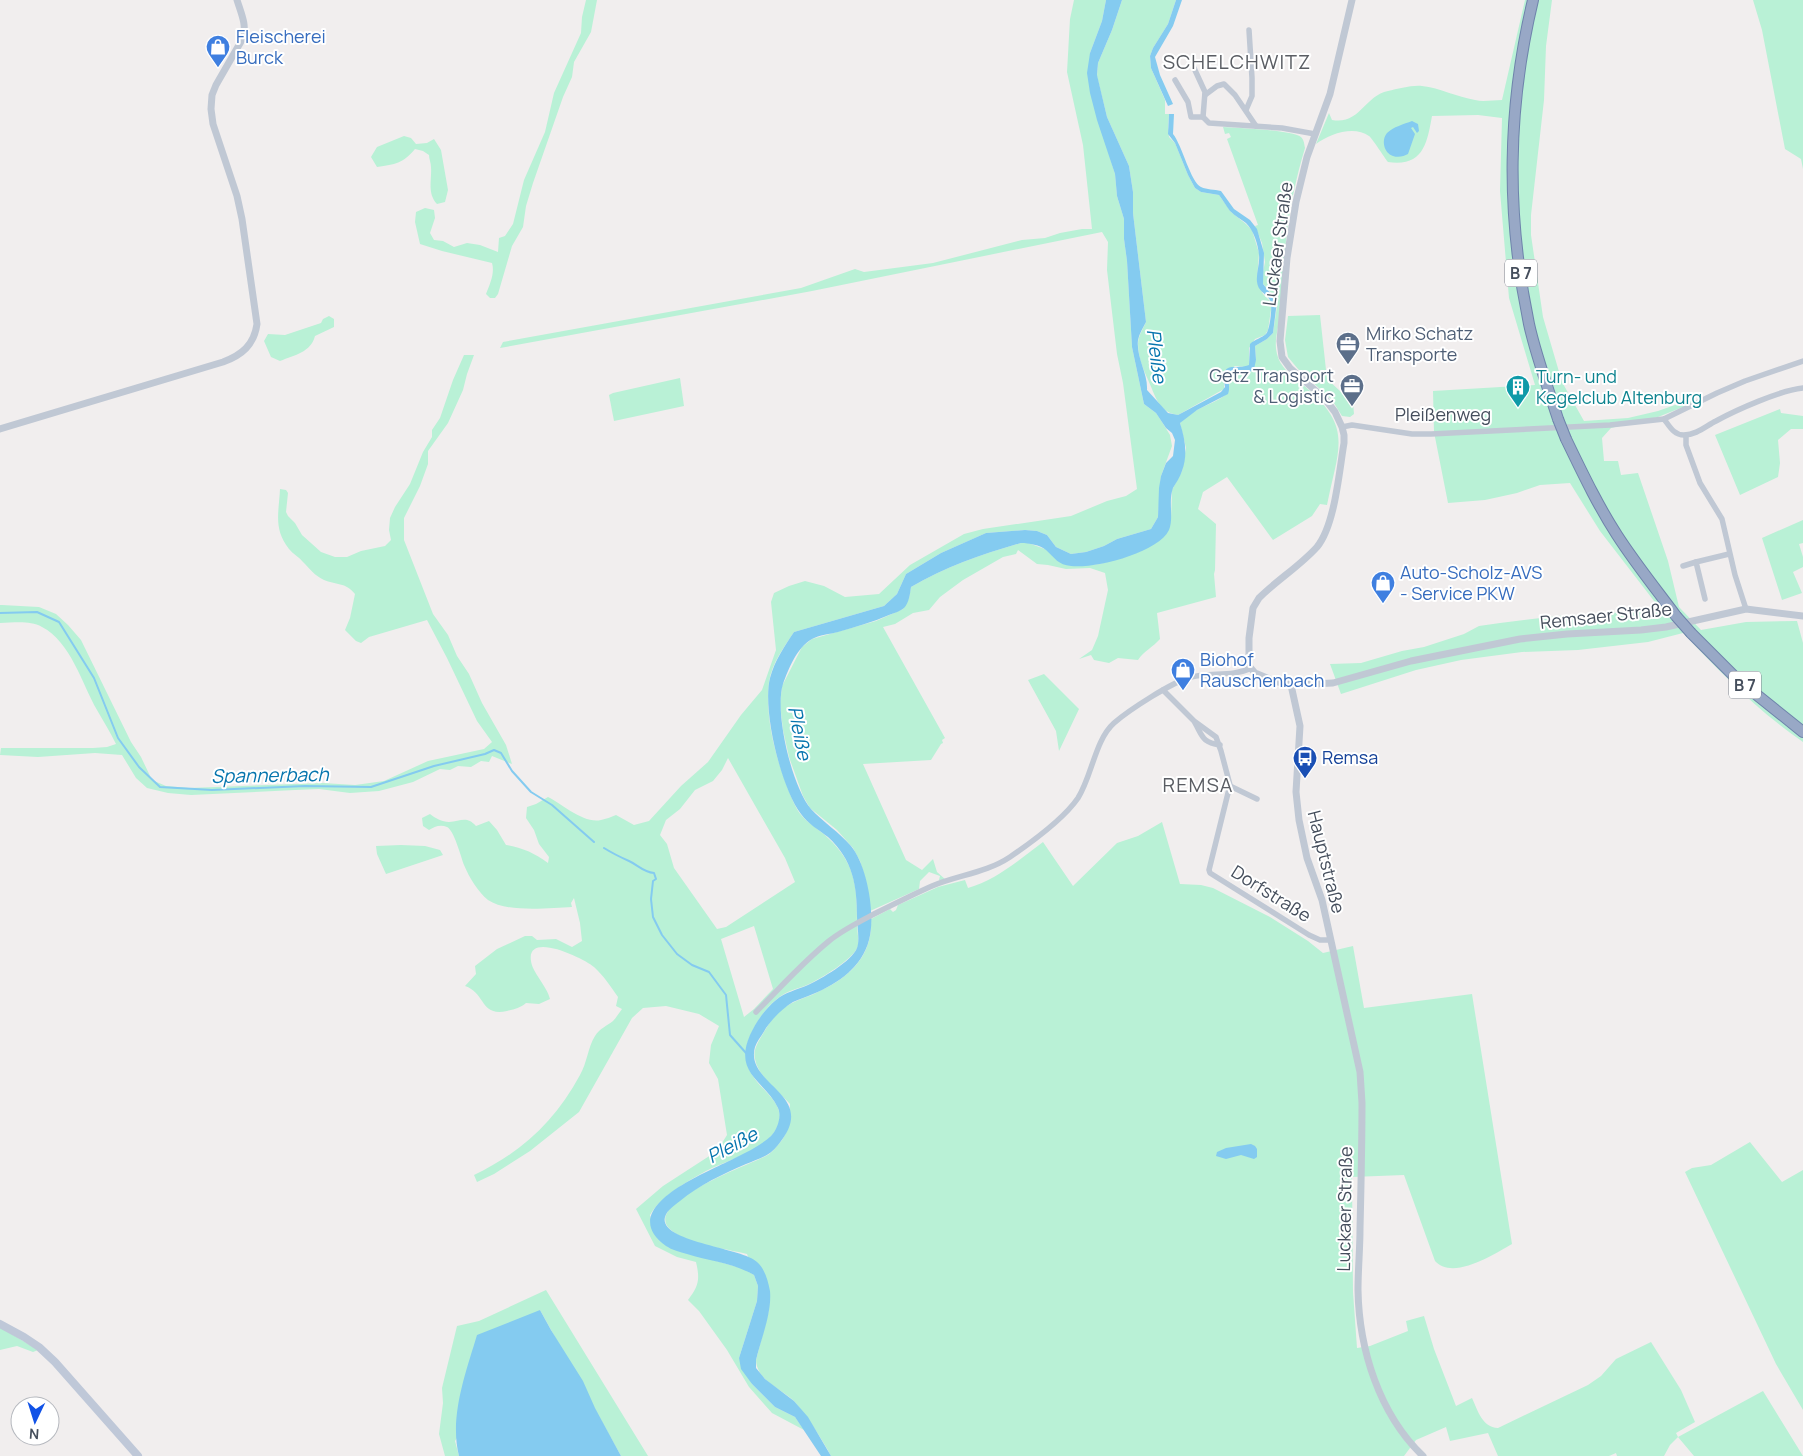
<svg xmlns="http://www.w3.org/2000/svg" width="1803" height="1456" font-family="Manrope,sans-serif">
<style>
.green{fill:#b9f1d6;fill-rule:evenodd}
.water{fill:#84cbf0}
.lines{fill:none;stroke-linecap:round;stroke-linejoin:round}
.stream{stroke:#84cbf0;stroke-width:2}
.trunk-casing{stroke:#6e83ab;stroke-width:12}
.minor{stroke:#c0c8d4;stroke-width:5.5}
.tertiary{stroke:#c0c8d4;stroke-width:7}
.secondary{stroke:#bfc8d8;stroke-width:8}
.trunk{stroke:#98a8c6;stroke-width:10}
.trunk-bridge-casing{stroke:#6e83ab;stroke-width:12;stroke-linecap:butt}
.trunk-bridge{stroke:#98a8c6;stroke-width:10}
.labels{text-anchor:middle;stroke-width:4;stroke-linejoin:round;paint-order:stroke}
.shield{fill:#fff;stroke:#7d838d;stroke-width:1}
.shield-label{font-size:16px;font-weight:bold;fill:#454e5c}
.shop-label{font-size:18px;fill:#366cbe;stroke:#fff;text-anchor:start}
.street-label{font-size:18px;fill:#454e5c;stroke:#fff}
.service-label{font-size:18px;fill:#4e5e75;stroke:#fff;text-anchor:start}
.culture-label{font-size:18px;fill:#0d838f;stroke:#fff;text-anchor:start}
.transit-label{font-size:18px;fill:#164399;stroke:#fff;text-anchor:start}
.water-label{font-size:19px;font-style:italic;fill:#0675ae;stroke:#fff}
.quarter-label{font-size:20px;letter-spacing:1px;fill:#5a5d63;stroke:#fff}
</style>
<rect width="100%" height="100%" fill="#f1eeee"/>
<g class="green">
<path d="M586,0H597L591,32L574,62L572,77L563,97L533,183L526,206L523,227L512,246L498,294L495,298H490L486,294C490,284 495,273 492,263L442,251L420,244L415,222L416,212L425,208L434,210L435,218L430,233L434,240L443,241L454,247L467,243L480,245L498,252L499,238L505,236L513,224L524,180L545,132L554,93L581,33L582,17Z"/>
<path d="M1074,0H1106L1102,21L1090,53L1107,148L1115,174L1117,196L1124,219V239L1127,261L1132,347L1144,404L1156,413L1162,422L1170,435L1172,446L1161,476L1158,517L1151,529L1117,539L1104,546L1086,552L1071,554L1056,547L1047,535L1037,531L1025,530L986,533L941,553L906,574L897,594L884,606L794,632C784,647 772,663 769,682C765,718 775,755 788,789C792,798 795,808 802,816C809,824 820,830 828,838C856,864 857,888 857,923C857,930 859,939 858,946C854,959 820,979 807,985C797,989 786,991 777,999C766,1007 758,1020 752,1032C727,1081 787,1092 779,1122C773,1148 728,1160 706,1171C688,1181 660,1197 650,1215L655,1234L668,1247L744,1269L754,1275L758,1286L757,1301L739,1358L752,1384L775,1407L795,1417L804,1430L772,1413L749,1387L727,1350L699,1311L688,1300C699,1286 700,1279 696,1262L677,1257L655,1246L636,1209L663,1186L717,1151L727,1135L718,1079L709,1063L711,1045L719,1026L699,1014L666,1006L643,1008L632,1018L579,1112L530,1151L494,1174L477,1182L474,1175C522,1152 555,1121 580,1075C587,1063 588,1047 595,1036C600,1028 607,1026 613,1021C616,1018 619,1013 622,1009L616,1006L618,997C611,987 603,975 594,967C585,959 526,930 531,961C532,972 547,986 550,999L539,1004L526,1003C520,1008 515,1009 507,1011C480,1017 486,993 465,986L476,974L475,966L497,949L525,936H532L537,940L556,939L572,947L582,941L580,923L574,898L571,903L572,907C550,908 507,913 488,900C478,892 469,877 464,865C461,857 454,830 447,827C440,824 434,827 429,830L423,826L422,818L430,814C435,818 442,822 449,822C460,822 466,815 476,826L489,821L497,830L506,845C523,848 534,853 548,863L549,857L539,844L534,830L526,818L527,807L536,804L548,797C562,804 584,824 601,820C606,819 611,817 616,815L634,825L649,821L681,786L708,762L741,715L762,690L776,650L771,602L774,593L789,586L805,581L824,586L845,597L879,594L910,565L964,534L983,529L1071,516L1107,501L1126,496L1137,489L1123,383L1117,354L1107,270L1108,242L1102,232L812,291L500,348L503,342L801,288L855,269L864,272L933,263L1022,240L1045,238L1060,233L1082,229H1092L1083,145L1067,72L1070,19ZM728,758L785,858L795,882L726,927L717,929L674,868L667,844L660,835L666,820L680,809L695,790L713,781L722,770ZM754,926L773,989L754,1009L744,1017L721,939Z"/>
<path d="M1122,0H1176L1168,24L1153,48L1150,56L1151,68L1165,100V114H1169L1168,128L1169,137L1175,143L1188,175L1195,188L1201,192L1219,195L1231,212L1246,224L1252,230L1259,253L1257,281L1263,294L1272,303L1268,330L1265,335L1255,339L1249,348V366L1245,367L1235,366L1224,374V389L1178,415C1163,413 1157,402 1152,389C1146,374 1138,361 1138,344C1138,336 1143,329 1146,322L1133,213V192L1129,166L1107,117L1097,76L1098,63L1112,30Z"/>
<path d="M1525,0H1552L1546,46L1544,100L1531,215V235L1543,317L1562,382L1584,421L1628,418L1658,411L1689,400L1693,403L1658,417L1611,428L1602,438L1604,461H1618L1621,475L1638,473L1668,561L1679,607L1701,630L1746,622L1797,621L1803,643V742C1759,712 1720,672 1683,633L1648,642L1578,650L1522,652L1461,660L1416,670L1341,694L1330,664L1361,663L1402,651L1424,647L1464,634L1479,626L1500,623L1557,616L1661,610L1600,531L1570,483L1540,485L1517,493L1485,500L1448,503L1434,432L1433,391L1535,385L1509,298L1500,191L1502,118L1478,115L1432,116C1427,144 1423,167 1388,162C1384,157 1372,138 1369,136C1354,125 1329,134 1316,144L1329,113L1332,120C1360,125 1364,96 1388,91C1398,89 1411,85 1422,86C1440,88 1457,97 1475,100C1483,102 1493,100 1502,100Z"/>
<polygon points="1753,0 1803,0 1803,169 1801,159 1785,149 1762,30"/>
<path d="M1223,127C1238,128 1291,130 1301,137C1304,140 1304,143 1305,148C1296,178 1289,210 1286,241C1283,263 1283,286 1281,309C1280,324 1273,340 1277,354C1280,367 1291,375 1301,383C1354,427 1339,445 1327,505L1320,504L1312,516L1273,540L1227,477L1203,492L1198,509L1216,524L1215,570L1214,574L1216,597L1157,613L1160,639C1153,647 1144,651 1138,660L1118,658L1109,663L1094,660L1091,655L1079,659L1092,650L1098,636L1108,590L1105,573L1090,568L1066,569L1048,565L1037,564L1018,550L1016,554L1003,557L963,580L940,597L929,610L913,613L895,624L883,627L945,738L942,740L943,743L941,744L931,760L863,764L906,860L922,870L933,859L937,872L946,880L942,881L939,880L940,876L929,872L920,881L919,889L870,911L866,881L860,861L853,848L837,830L810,808L803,796L789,757L783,730L780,704L782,686L802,647L812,639L876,621L903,609L909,598L911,587C945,567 983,554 1021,543H1028L1045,549L1071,566L1100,564L1141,551L1171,519L1172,490L1182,471L1186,448L1180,423C1191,409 1210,406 1224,396C1233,390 1225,379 1232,371L1245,372L1256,360L1255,346L1267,339L1273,333L1277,306L1275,297L1263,284L1262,277L1265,262L1262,243L1255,226L1258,225L1227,139L1231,137L1229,133L1225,134Z"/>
<path d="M404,136L411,138L416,144L427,143L434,139L441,150L448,190L445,202L437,204C427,193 432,180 431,167C431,163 429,159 429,155L423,151L415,149C402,164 396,164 377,167L371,157L377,147Z"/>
<polygon points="1320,315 1327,379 1353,403 1354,414 1350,417 1342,416 1332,400 1298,369 1288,357 1285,340 1288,316"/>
<path d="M329,316L334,319V327L315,336C311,352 295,355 280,361L271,357L264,341L268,334L285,335L321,323L323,319Z"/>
<path d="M464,355H474L467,374L463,390L448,423L428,451V464L420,486L404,518V540L433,614L448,635L457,656L469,674L482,703L506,745L512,764L492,756L489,762L481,761L471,767L458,766L450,770L440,769L413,782L379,791L350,793L319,789L295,790L191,795L168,793L147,788L136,778L122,755L95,753L38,757L0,755L1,748H93L107,747L116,744C110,732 104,722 97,710C82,684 71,642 42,627C29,620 14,623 0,623V605H2L39,607L56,614L68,625L81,640L131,742L141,757L152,780L166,786L189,788L323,783L355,785L384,781L428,761L484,749L492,742L477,721L447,658L427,620L369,637L361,643L356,641L345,630L350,618L355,594C346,582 335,585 324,580C315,576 309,568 303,562C299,557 293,554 289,549C273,529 279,512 280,489L286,490L288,493L286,512L288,516L295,523L302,535L321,552L335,557H347L361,551L385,546L391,540L389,530L390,518L395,507L410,484L423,452L432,437V430L440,418L453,380Z"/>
<polygon points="680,378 684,406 614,421 609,395 613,393"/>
<polygon points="1780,409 1781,413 1803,416 1803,429 1791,429 1778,440 1780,463 1778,477 1740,495 1715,435"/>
<polygon points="1803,520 1803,543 1799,544 1803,557 1803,567 1793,572 1802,593 1782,600 1762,538"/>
<polygon points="1044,674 1079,709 1059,751 1056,731 1028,680"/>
<path d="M1162,822L1180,884L1201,885L1213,888L1270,917L1308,941L1323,953L1353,946L1364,1008L1472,994L1512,1244C1494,1254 1453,1281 1435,1261L1404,1175L1352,1177L1353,1292L1357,1348L1370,1346L1408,1331L1406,1321L1424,1316L1434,1349L1456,1406L1472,1398C1478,1411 1482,1427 1498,1428L1588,1385L1601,1376L1616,1359L1651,1342L1681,1390L1695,1422L1676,1433L1678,1437L1763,1391L1803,1456H1694L1678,1437L1670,1445L1664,1456H1617L1616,1453L1609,1456H1498L1488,1433L1450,1441L1446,1427L1416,1440L1404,1456H831C823,1440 806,1415 794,1401C781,1388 757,1381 756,1360L769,1310L747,1254C727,1249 686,1244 671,1230C639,1204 751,1164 766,1156C770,1154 774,1150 777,1146C790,1133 789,1121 790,1104C778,1091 758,1076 755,1059C753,1051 757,1044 761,1037C766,1029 771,1019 779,1012C789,1002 803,999 816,993C849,978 873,957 871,919L890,909L893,912L896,910L898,905L938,887L965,880L968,888C996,880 1019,860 1043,842L1073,886L1117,843L1138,836Z"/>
<polygon points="401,845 425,846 440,850 443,855 386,874 377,854 376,846"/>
<polygon points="1750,1142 1782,1182 1803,1170 1803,1410 1776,1364 1685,1172 1692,1168 1711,1165"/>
<polygon points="546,1290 648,1456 621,1456 540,1310 455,1441 459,1456 445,1456 439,1434 443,1403 442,1388 457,1326 479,1321"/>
<polygon points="0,1327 38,1350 33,1352 17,1346 0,1350"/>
</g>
<g class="water">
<path d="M1106,0H1122L1112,30L1098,63L1097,75L1107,117L1129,166L1133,192V213L1146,322C1143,328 1139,334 1138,340C1136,358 1148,373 1147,390L1168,413L1178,415L1221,392L1225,387C1220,358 1235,371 1249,365L1250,344C1255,339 1262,338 1266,334C1270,330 1273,304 1270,300C1265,293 1258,291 1257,282C1256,273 1260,264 1259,255C1258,244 1254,231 1246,223C1241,219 1235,216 1230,211C1226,206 1223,200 1219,195L1201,192L1195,188L1188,175L1175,143L1168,134L1169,114H1174L1173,134C1182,145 1191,183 1201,187C1207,190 1214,189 1221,191L1234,209L1250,220L1257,229L1264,253L1263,284L1277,301L1273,333L1267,339L1255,346L1256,360L1254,369L1250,372H1232C1226,379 1231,386 1228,394L1197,410L1180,423C1185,439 1188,455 1182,471C1180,477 1176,483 1173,488C1168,501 1174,518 1169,530C1158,553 1094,569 1071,566C1058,565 1055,558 1046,550C1040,545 1029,543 1021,543C983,554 945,567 911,587C910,594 909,603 904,608C901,611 894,613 889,615C873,622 855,627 838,632C830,634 819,635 812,639C797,647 788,670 783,684C774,712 792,787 811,809C823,822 839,832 851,846C867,865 876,915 869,940C862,967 839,983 813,994C807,997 799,999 793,1002C782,1009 774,1017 766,1028C763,1034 757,1041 755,1047C744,1086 821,1094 778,1145C770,1156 758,1159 746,1164C723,1174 699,1185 680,1201C675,1205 667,1210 665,1217C658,1242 743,1248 757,1262C765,1269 768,1281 770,1291C772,1313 761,1339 756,1360V1368L765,1379L794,1401L808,1417L831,1456H821L795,1417L775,1407L752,1384L741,1369L739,1358L757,1301L758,1286L754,1275C733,1263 709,1261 687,1254C680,1252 672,1250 666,1246C612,1207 711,1171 737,1157C749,1151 761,1145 771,1136C777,1130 782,1117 778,1108C765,1081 733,1074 750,1035C756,1022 765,1009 776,1000C785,992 797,990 808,985C821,979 852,961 857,948C860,940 857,926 857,917C857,885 853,860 828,837C819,830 808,824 801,814C781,788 762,710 770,678C775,660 784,647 794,632L884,606L897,594L906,574L941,553L986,533L1025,530L1037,531L1047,535L1056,547L1071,554L1086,552L1104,546L1117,539L1151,529L1158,517L1159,488L1161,476L1166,463L1173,456L1175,440L1172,433L1166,428L1156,413L1144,404L1132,347L1127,261L1124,239V219L1117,196L1115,174L1097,120L1090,93L1087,73L1090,53L1102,21Z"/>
<polygon points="1176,0 1182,0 1173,26 1155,57 1160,75 1173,104 1168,106 1151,68 1150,56 1153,48 1168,24"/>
<path d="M1412,121L1418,124L1419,131L1417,133L1413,127L1411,128L1415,134L1408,154C1404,156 1399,158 1393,156C1384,153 1381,140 1387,133C1393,127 1404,124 1412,121Z"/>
<polygon points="1251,1144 1255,1146 1257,1149 1257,1157 1254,1159 1241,1155 1226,1159 1216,1156 1217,1152 1226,1148"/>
<path d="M540,1310L551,1330L583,1381L595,1408L621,1456H459C449,1417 466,1372 477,1335Z"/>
</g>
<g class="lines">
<g class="stream">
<polyline points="0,613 37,612 59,622 94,678 118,738 139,767 160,787 212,790 305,786 371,787 434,766 485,754 494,750 501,753 512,771 531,792 552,805 594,842"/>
<path d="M604,848C612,853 620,857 629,861C638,865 643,872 654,873L656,879L653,881L651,899L653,917L662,935L677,954L692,965L709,972L726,995L730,1035L746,1053"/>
</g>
<defs>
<g id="trunk">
<path d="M1533,0C1507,109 1506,214 1529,324C1536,356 1548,388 1558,419"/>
<path d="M1566,439C1582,472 1597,504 1617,535C1635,563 1656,589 1676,616"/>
<polyline points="1691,633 1737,679 1803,732"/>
</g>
</defs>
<use href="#trunk" class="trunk-casing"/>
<g class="minor">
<polyline points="1194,68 1205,92 1203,117 1209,123 1282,128 1315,134"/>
<polyline points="1175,80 1188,102 1191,117 1203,117"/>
<polyline points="1205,95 1217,86 1224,84 1235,95 1256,126"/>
<polyline points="1246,110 1252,96 1252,78 1249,30"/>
<path d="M1664,419C1670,427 1674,435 1684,435C1696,435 1706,426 1716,421C1736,410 1781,390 1803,388"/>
<polyline points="1342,427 1352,425 1412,434 1431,434 1610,425 1664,419 1717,393 1745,381 1803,361"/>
<polyline points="1686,435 1686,445 1700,483 1722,519 1735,575 1746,609"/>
<polyline points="1683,566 1696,562"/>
<polyline points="1705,599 1696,562 1729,554"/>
<polyline points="1163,690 1194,721 1216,737 1221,751 1230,785 1209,870 1210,873 1309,935 1320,940 1330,940"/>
<path d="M1195,723C1203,737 1202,742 1220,745"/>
<polyline points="1230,786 1257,799"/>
<path d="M756,1012C780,988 803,962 829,941C844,929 861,921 878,912C896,903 914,894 932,886C958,875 986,873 1010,857C1032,842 1063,820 1078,798C1092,776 1095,740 1114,723C1129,710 1172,682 1191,677C1211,672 1233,677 1251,668"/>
</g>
<g class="tertiary">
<path d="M1352,0L1330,94L1307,157L1296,202L1287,258L1280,341L1282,357L1290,368L1325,399L1335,412L1342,427L1344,435V443C1339,472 1335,525 1317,547C1300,566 1277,580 1259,598L1253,608L1249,638V666L1255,673L1274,681L1291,685L1333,683L1411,661L1520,639L1567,634L1641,630L1666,627L1746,609L1803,616"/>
<path d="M0,429L223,362C242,355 254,345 257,324L242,219L237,196L213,124L211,109L212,95L216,85L243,38C247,25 241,13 237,0"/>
<path d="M1291,685L1300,726L1296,792L1299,820L1307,858L1322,900L1360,1072L1362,1103C1362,1145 1361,1187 1360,1229C1360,1249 1358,1269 1358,1290C1359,1349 1379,1414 1423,1456"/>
</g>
<polyline class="secondary" points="0,1324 24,1337 39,1347 55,1362 138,1456"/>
<use href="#trunk" class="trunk"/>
<defs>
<g id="trunk-bridge">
<polyline points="1558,419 1566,439"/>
<polyline points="1676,616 1691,633"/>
</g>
</defs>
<use href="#trunk-bridge" class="trunk-bridge-casing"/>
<use href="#trunk-bridge" class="trunk-bridge"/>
</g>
<defs>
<symbol id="shop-pin" viewBox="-11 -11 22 30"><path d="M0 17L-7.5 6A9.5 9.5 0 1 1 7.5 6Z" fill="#3f7fe0" stroke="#fff"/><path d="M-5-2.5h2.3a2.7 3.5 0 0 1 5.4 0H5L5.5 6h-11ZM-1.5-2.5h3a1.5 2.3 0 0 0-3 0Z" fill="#fff"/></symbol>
<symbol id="office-pin" viewBox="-11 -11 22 30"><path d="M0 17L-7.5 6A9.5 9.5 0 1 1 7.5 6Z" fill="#5c6f8a" stroke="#fff"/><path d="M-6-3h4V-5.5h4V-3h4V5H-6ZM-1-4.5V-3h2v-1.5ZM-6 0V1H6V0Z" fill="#fff"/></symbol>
<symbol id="building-pin" viewBox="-11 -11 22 30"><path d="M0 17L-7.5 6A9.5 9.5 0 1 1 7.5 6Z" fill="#0f9aa8" stroke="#fff"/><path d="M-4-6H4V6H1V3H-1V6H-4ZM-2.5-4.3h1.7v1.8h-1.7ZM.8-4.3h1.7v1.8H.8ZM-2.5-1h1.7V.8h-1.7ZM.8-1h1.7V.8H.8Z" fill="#fff"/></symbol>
<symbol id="bus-pin" viewBox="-11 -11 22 30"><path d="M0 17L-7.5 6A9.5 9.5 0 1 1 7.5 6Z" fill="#1a4fb4" stroke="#fff"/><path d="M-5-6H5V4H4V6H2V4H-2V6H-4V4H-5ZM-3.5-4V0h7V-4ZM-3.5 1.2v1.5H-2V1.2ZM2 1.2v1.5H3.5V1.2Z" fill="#fff"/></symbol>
</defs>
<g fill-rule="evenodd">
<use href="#shop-pin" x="204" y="33" width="28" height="38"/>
<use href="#office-pin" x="1334" y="330" width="28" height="38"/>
<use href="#office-pin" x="1338" y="372" width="28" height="38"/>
<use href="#building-pin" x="1504" y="373" width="28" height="38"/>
<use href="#shop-pin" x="1369" y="569" width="28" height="38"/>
<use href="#shop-pin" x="1169" y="656" width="28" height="38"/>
<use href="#bus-pin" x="1291" y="744" width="28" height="38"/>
</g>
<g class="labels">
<g class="shield">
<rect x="1505" y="259.5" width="32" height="27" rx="4"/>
<rect x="1729" y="671.5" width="32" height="27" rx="4"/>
</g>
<g class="shield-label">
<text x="1521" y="279">B 7</text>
<text x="1745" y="691">B 7</text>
</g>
<g class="shop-label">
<text x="236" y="43">Fleischerei<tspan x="236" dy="21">Burck</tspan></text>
<text x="1400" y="579">Auto-Scholz-AVS<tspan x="1400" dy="21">- Service PKW</tspan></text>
<text x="1200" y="666">Biohof<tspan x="1200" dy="21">Rauschenbach</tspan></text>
</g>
<g class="street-label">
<text transform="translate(1278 244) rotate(-82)" y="6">Luckaer Straße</text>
<text x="1443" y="421">Pleißenweg</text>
<text transform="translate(1606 616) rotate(-6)" y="6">Remsaer Straße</text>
<text transform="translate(1326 862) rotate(76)" y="6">Hauptstraße</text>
<text transform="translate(1271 894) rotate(32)" y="6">Dorfstraße</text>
<text transform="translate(1345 1209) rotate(-89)" y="6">Luckaer Straße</text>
</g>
<g class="service-label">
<text x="1366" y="340">Mirko Schatz<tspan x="1366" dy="21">Transporte</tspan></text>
<text x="1334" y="382" text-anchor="end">Getz Transport<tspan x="1334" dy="21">&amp; Logistic</tspan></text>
</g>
<g class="culture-label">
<text x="1536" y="383">Turn- und<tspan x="1536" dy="21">Kegelclub Altenburg</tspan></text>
</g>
<g class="transit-label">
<text x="1322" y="764">Remsa</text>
</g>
<g class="water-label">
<text transform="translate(1157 356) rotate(83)" y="7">Pleiße</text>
<text transform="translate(800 733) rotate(79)" y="7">Pleiße</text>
<text transform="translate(270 775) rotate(-1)" y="7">Spannerbach</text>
<text transform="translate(732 1145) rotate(-28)" y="7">Pleiße</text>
</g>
<g class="quarter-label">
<text x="1237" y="69">SCHELCHWITZ</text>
<text x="1198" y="792">REMSA</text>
</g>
</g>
<g transform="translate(35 1421) rotate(184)"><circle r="24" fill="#ffffff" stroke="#b5b8be"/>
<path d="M0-4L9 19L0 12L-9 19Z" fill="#1152e7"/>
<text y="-8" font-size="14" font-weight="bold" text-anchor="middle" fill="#454e5c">N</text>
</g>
</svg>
